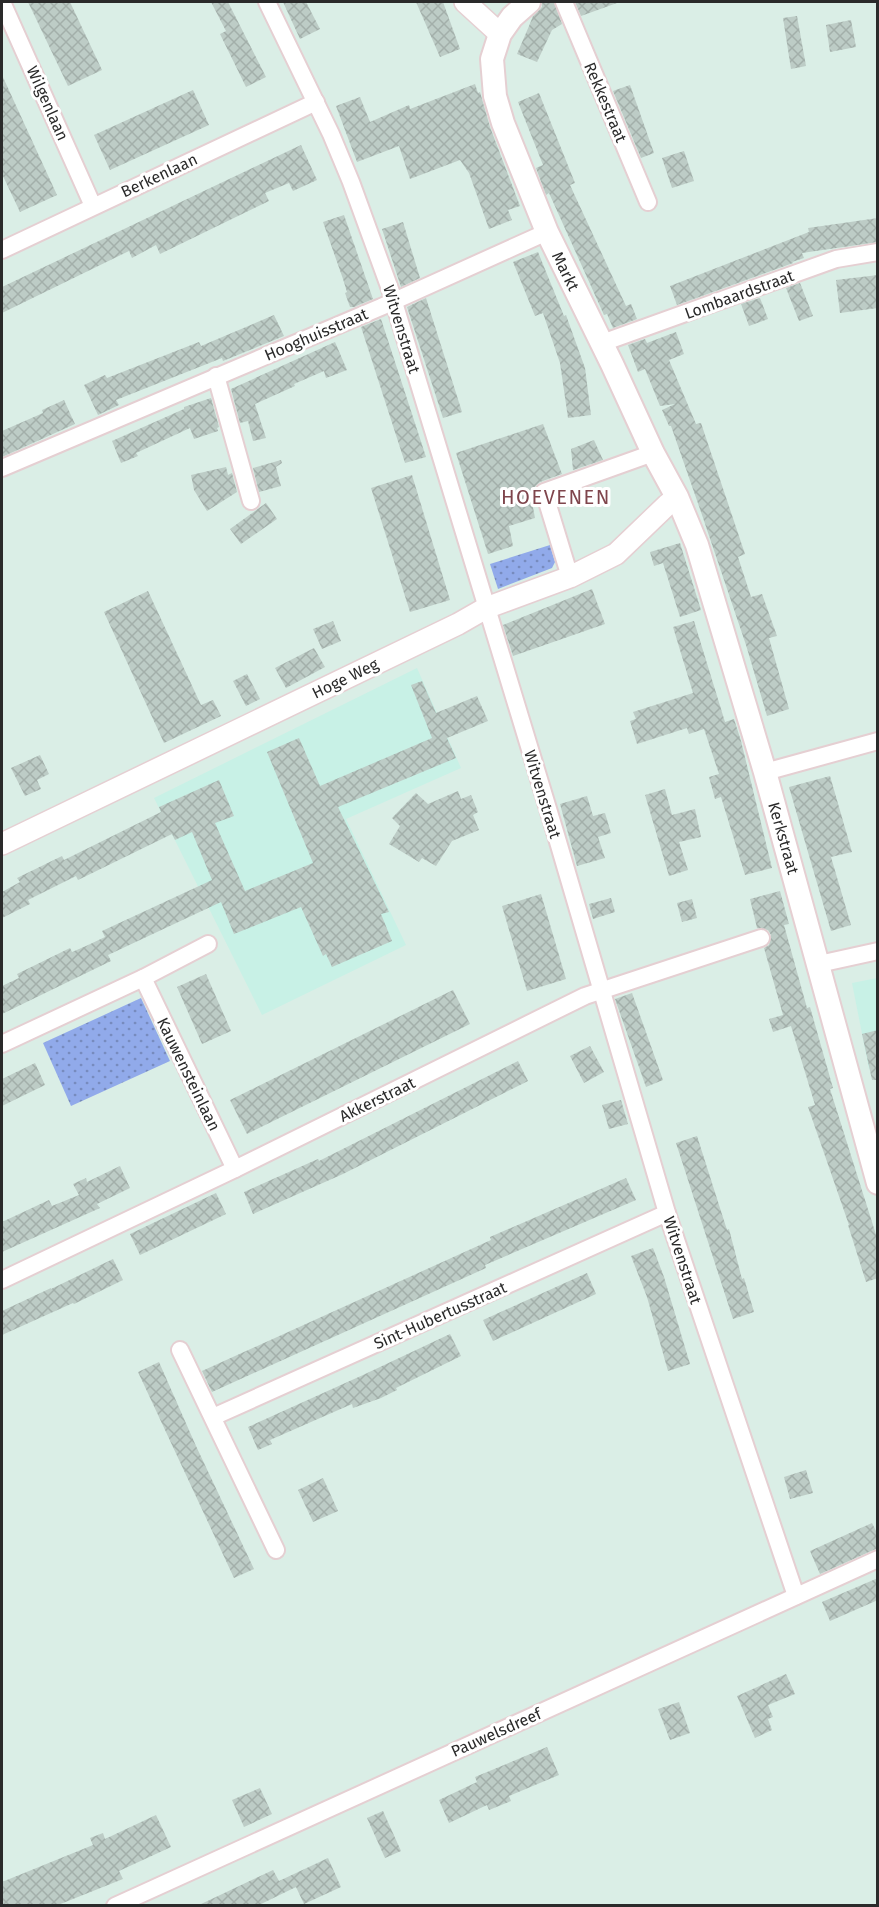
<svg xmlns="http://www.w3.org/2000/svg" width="879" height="1907" font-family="'Fira Sans',sans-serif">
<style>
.education{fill:#c8f1e6}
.green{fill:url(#green-dots)}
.building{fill:url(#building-cross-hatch)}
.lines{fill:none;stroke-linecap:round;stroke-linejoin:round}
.minor-casing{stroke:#e5cfd2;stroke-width:20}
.tertiary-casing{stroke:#e5cfd2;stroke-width:24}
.secondary-casing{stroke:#e5cfd2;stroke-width:26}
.minor{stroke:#fff;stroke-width:16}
.tertiary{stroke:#fff;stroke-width:21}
.secondary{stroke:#fff;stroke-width:22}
.labels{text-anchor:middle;stroke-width:6;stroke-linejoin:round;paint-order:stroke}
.street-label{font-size:16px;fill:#2a2a2a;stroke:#fff}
.quarter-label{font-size:20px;letter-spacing:1.5px;fill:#7f454c;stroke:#fff}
</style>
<defs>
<pattern id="green-dots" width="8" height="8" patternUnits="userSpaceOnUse" patternTransform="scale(1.5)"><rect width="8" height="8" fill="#91aaea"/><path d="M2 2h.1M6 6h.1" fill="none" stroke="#778bbe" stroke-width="1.8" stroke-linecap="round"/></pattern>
<pattern id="building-cross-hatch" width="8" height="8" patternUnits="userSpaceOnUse" patternTransform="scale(1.5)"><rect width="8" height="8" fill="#bdccc6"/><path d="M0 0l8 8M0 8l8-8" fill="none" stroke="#a3afaa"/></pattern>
</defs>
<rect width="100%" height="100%" fill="#daeee6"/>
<g class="education">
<polygon points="417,668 461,768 346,819 406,945 262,1015 154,798"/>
<polygon points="877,978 877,1067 869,1069 852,983"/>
</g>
<g class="green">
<polygon points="550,545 555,562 552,568 498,589 490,564"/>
<polygon points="141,998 170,1061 71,1106 43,1043"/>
</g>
<g class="building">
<polygon points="28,2 70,2 102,70 68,86"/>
<polygon points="211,2 228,2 266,77 246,87 220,34 226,31"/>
<polygon points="283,2 306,2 320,29 300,39"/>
<polygon points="416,2 443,2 460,49 440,57"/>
<polygon points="542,2 554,2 562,24 552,30 537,62 517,54 529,26 533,16 542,7"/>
<polygon points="575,2 617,2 617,3 581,16"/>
<polygon points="797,16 806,66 791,69 783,18"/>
<polygon points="851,20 856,47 830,52 826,25"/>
<polygon points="2,75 57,195 20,212 2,174"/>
<polygon points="475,84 478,93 480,92 490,127 520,206 508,210 512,220 489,229 469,173 460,160 410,179 399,146 357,162 336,106 360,97 370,122 409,105 410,109"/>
<polygon points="630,85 654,153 641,158 613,91"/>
<polygon points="193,90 209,125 110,170 94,135"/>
<polygon points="539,93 575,183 570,185 626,306 631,304 637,319 613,328 607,314 604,315 549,193 546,195 536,168 543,165 518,102"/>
<polygon points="301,145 317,180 293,191 289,183 265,193 269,201 160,254 156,245 132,258 129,251 2,313 2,287"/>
<polygon points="684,151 694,181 672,188 662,158"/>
<polygon points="344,215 373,299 354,307 350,307 345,293 347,292 343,279 323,222"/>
<polygon points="878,218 878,242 802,253 804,258 792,262 793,263 677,305 670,286 809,232 808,228"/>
<polygon points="403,222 420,278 401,287 382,229"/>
<polygon points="538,252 564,316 566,315 585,368 591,415 568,418 560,363 543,313 535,316 513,262"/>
<polygon points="878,275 878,308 840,313 836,280"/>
<polygon points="800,283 813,316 799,321 786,288"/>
<polygon points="426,298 462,412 443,418 407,307"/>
<polygon points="760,298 768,319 749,326 741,304"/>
<polygon points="274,315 284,336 223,361 222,358 116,400 119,405 98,415 84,385 105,375 107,378 199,342 201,346"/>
<polygon points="381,319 426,457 405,463 361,327"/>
<polygon points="676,332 684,354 669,360 696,424 701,423 745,554 738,557 751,597 762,594 777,636 769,638 789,709 767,716 746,645 701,512 671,426 669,426 662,410 675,404 660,406 645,369 638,372 628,345 645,339 647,343"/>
<polygon points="335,342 347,370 326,378 324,371 294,384 295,386 255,404 266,438 253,441 248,421 240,423 231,389"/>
<polygon points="211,398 219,427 217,428 218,431 194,439 190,428 136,453 138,456 121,463 112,441 184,409 184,407"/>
<polygon points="64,400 75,424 2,457 2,431 43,413 42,410"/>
<polygon points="543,424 562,474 540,482 530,491 535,518 509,526 513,546 488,554 456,453"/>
<polygon points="594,440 603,460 573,470 571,449"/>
<polygon points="281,460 282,463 276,467 281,486 259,492 253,468"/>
<polygon points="226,467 228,475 232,473 237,492 207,511 194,490 191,475"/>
<polygon points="412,475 450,600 410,612 371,488"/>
<polygon points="266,503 277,519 241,544 230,529"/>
<polygon points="680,543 701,610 680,617 663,563 654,566 650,552"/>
<polygon points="592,589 605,624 513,656 503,625"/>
<polygon points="148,591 201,705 213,700 221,716 164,743 104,612"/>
<polygon points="333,621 341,641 322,649 313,629"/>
<polygon points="694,621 725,722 734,719 741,741 772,868 745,875 721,797 715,799 709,777 719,774 704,729 689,734 687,728 637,744 630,721 636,719 633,712 693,693 673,627"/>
<polygon points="314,648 325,667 286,688 275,668"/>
<polygon points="247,674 260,699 246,706 233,681"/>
<polygon points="422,681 436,713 477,696 488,721 447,738 456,758 338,807 389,912 381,914 392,941 332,967 326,954 323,956 301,907 234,934 221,902 108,955 111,961 2,1014 2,986 19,978 17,974 70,948 72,952 86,946 105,937 102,931 212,880 192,832 175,840 172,834 78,880 76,876 28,900 30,904 2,918 2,892 20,882 17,878 62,856 64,860 161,812 159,807 219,780 234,816 215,823 245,891 313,863 267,752 299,738 320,786 432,738 411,685"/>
<polygon points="40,755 49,774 37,780 41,789 25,796 11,768"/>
<polygon points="830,776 852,852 831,857 851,925 831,931 789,787"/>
<polygon points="665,789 672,815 695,809 701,837 679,842 688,870 669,876 645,795"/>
<polygon points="458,791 461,799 471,795 478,812 473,815 479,830 452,841 436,866 422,858 419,862 389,844 400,826 392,818 416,793 428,804"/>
<polygon points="587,796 593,816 605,813 611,833 598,837 605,858 577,866 560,804"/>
<polygon points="780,891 789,924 784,925 807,1008 810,1007 833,1088 830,1089 878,1241 878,1278 866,1282 848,1225 849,1225 808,1107 815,1105 791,1026 773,1032 769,1019 783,1015 764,948 769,945 771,935 768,930 757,928 750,899"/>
<polygon points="541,894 566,979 527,991 502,906"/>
<polygon points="611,898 615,912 593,919 589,904"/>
<polygon points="692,899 697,918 682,922 677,903"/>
<polygon points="206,974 231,1031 202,1044 177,987"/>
<polygon points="453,990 470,1024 247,1134 230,1100"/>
<polygon points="632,993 663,1080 646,1087 615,999"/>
<polygon points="878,1030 878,1080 872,1080 862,1034"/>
<polygon points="590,1046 604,1072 584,1083 570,1056"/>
<polygon points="518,1061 528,1081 343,1174 253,1214 244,1192 318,1159 319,1161"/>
<polygon points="35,1063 45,1085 2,1106 2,1079"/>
<polygon points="621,1100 628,1124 609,1129 602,1105"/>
<polygon points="697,1136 727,1230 729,1229 742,1279 744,1278 754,1312 733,1319 676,1143"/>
<polygon points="120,1166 130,1188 97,1204 100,1208 2,1252 2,1222 49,1200 52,1206 79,1195 73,1184 86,1178 87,1182"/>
<polygon points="626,1178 636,1200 485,1265 486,1268 212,1392 202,1371 491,1240 490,1237"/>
<polygon points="216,1193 226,1214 140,1255 130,1234"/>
<polygon points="653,1248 664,1277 690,1364 668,1371 647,1297 631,1256"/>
<polygon points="113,1259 123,1280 74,1304 73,1303 2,1335 2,1311 51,1288 51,1289"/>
<polygon points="587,1273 596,1294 493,1341 483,1320"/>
<polygon points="450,1334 461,1356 396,1388 397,1390 381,1398 353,1408 352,1404 270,1440 272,1444 258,1450 248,1427 363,1375"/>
<polygon points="159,1362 196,1446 254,1569 234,1578 138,1372"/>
<polygon points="806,1470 813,1493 790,1499 784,1477"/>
<polygon points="323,1478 338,1511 313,1522 298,1490"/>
<polygon points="872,1523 878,1535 878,1548 820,1574 810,1551"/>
<polygon points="878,1578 878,1600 830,1621 822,1602"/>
<polygon points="786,1674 795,1694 768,1705 773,1717 768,1719 772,1730 755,1738 737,1696"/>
<polygon points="679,1702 690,1733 670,1740 658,1709"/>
<polygon points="547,1747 559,1775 509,1796 511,1801 489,1810 487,1805 449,1823 439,1800 477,1782 475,1777"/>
<polygon points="260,1788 272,1814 244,1827 232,1800"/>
<polygon points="383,1811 401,1851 385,1858 367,1818"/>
<polygon points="156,1815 171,1847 119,1871 123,1879 58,1905 2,1905 2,1882 93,1845 90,1838 103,1833 105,1839"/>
<polygon points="328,1858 341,1887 304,1904 296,1887 259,1905 199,1905 273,1870 279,1881"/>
</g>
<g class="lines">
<defs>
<g id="minor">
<polyline points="2,2 93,206"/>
<polyline points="267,2 331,134 351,182 390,289 556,835 667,1213 796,1596"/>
<polyline points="564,2 648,202"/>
<polyline points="2,250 316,102"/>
<polyline points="602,343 836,259 878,252"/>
<polyline points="216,376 251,501"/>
<polyline points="2,468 381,307 547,232"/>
<polyline points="570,577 544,492 653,453"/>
<polyline points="765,772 878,741"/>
<polyline points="819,964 878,951"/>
<polyline points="143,978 208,944"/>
<polyline points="2,1044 143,978 235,1169"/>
<polyline points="2,1280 235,1169 585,996 761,938"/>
<polyline points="180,1350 276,1550"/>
<polyline points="213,1417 667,1213"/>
<polyline points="115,1906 878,1559"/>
</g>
<g id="tertiary">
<polyline points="465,2 500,34"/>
<polyline points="2,844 458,624 486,608 570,577 616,554 667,505 677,497"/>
</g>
<polyline id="secondary" points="529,2 512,17 500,34 492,59 495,96 503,123 547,232 612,364 653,453 677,497 697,545 765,772 878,1183"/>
</defs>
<use href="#minor" class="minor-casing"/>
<use href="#tertiary" class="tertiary-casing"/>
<use href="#secondary" class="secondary-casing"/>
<use href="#minor" class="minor"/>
<use href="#tertiary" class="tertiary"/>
<use href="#secondary" class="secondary"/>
</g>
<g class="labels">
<g class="street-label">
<text transform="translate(606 102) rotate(67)" y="6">Rekkestraat</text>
<text transform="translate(48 103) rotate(66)" y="6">Wilgenlaan</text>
<text transform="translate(159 175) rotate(-25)" y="6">Berkenlaan</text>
<text transform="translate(566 271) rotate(64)" y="6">Markt</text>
<text transform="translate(739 294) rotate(-20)" y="6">Lombaardstraat</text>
<text transform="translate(402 329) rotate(73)" y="6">Witvenstraat</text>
<text transform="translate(316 334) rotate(-23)" y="6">Hooghuisstraat</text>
<text transform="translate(345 678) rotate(-26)" y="6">Hoge Weg</text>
<text transform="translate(543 794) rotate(73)" y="6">Witvenstraat</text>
<text transform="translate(784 838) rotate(74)" y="6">Kerkstraat</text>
<text transform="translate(189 1074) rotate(64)" y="6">Kauwensteinlaan</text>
<text transform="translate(377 1099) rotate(-26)" y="6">Akkerstraat</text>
<text transform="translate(683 1260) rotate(72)" y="6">Witvenstraat</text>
<text transform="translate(440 1315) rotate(-24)" y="6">Sint-Hubertusstraat</text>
<text transform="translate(496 1732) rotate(-24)" y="6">Pauwelsdreef</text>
</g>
<g class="quarter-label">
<text x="556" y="504">HOEVENEN</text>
</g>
</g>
<rect width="879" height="1907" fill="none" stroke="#2a2a2a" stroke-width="6"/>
</svg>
